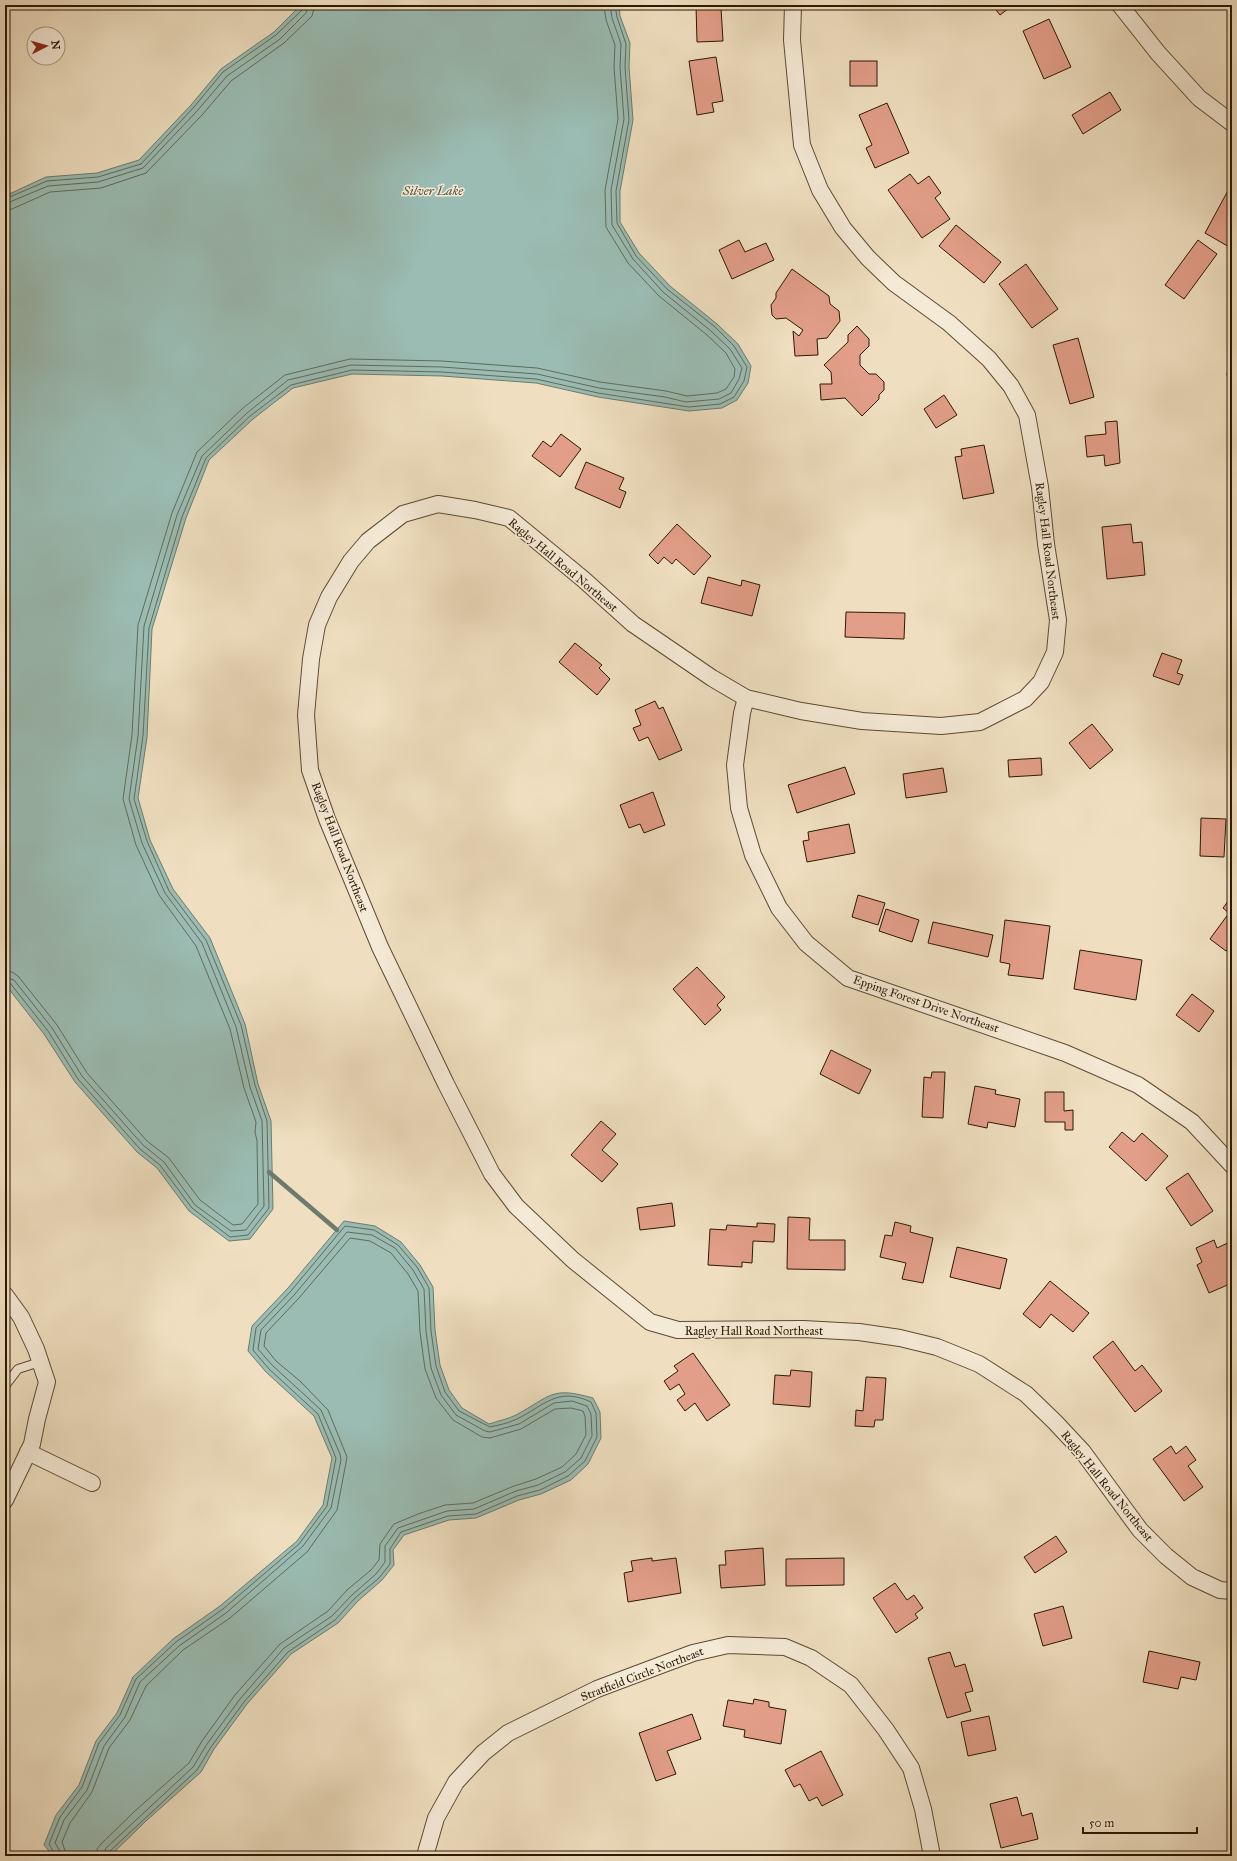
<svg xmlns="http://www.w3.org/2000/svg" width="1237" height="1861" font-family="'IM FELL Great Primer',serif">
<style>
.water{fill:#9abcb3;stroke:#6e7b6c}
.lines{fill:none;stroke-linecap:round;stroke-linejoin:round}
.shore{stroke:#636a5a;stroke-width:1}
.stream{stroke:#6e7b6c;stroke-width:4.5}
.building{fill:#e29e88;stroke:#2c1902}
.lane-casing{stroke:#5d4a32;stroke-width:10}
.street-casing{stroke:#5d4a32;stroke-width:18}
.lane{stroke:#f5ead6;stroke-width:8}
.street{stroke:#f5ead6;stroke-width:16}
.labels{text-anchor:middle;stroke-width:3;stroke-linejoin:round;paint-order:stroke}
.street-label{font-size:12px;fill:#2c1902;stroke:#f5ead6}
.water-label{font-size:13px;font-style:italic;fill:#525240;stroke:#f5ead6}
</style>
<rect width="100%" height="100%" fill="#efdfc0"/>
<filter id="stains"><feTurbulence type="fractalNoise" baseFrequency=".005" numOctaves="4"/><feColorMatrix values="0 0 0 0 .2 0 0 0 0 .09 0 0 0 0 .02 0 0 0 .5 -.17"/></filter>
<radialGradient id="worn" r=".72"><stop offset=".6" stop-color="#630" stop-opacity="0"/><stop offset="1" stop-color="#630" stop-opacity=".3"/></radialGradient>
<g class="water">
<polygon points="301,5 619,5 620,16 630,43 629,67 633,120 620,191 620,222 639,253 670,286 717,324 738,344 751,366 748,383 737,400 722,408 689,411 598,397 536,383 442,376 352,374 293,388 253,419 209,460 186,518 152,629 147,737 138,798 150,840 173,889 210,938 245,1024 258,1084 271,1121 273,1209 250,1239 229,1241 189,1211 157,1168 137,1152 75,1082 44,1034 5,984 5,196 46,177 97,173 139,160 191,105 221,69 274,32"/>
<path d="M344,1221L375,1226L401,1242L420,1265L433,1287L435,1330L440,1365L449,1390L462,1408L489,1424C498,1421 508,1419 516,1415C551,1396 551,1386 593,1398L600,1412L601,1438L588,1464L571,1480L541,1494L519,1500L476,1518L449,1520L404,1535L393,1550L394,1565L382,1580L358,1601L338,1623L291,1654L247,1704L214,1749L201,1772L146,1821L110,1856H53L44,1845L56,1815L79,1785L96,1741L117,1713L133,1677L173,1639L220,1606L297,1541L323,1505L332,1458L314,1416L266,1372L248,1351L252,1326L288,1288Z"/>
</g>
<g class="lines">
<g class="shore">
<polyline points="5,199 47,181 98,177 141,164 194,107 223,72 276,35 303,9 304,5"/>
<polyline points="5,204 48,186 98,182 143,168 197,111 227,76 280,39 306,13 309,5"/>
<polyline points="5,210 12,209 50,192 101,188 146,173 202,115 231,81 284,43 312,16 315,5"/>
<polyline points="5,971 12,972 18,976 57,1025 87,1073 147,1141 169,1158 200,1200 233,1225 242,1224 258,1204 257,1141 255,1132 256,1122 244,1088 230,1029 196,946 159,895 136,845 123,799 132,735 138,625 172,513 197,452 243,408 285,375 350,359 442,361 537,368 600,382 666,391 687,396 717,393 726,389 734,377 735,369 726,353 707,335 659,296 628,263 606,227 605,190 618,119 614,67 615,45 606,20 604,5"/>
<polyline points="5,977 14,980 52,1028 82,1076 143,1145 164,1162 195,1205 231,1231 246,1230 264,1206 262,1121 250,1087 236,1027 202,943 165,893 142,843 129,799 138,736 144,626 177,515 202,456 247,413 288,380 351,365 442,367 537,374 599,388 665,397 686,402 719,399 731,393 739,379 742,368 730,349 711,331 663,292 633,259 612,225 611,190 624,119 620,67 621,44 612,18 610,5"/>
<polyline points="5,982 10,983 48,1031 78,1079 140,1149 160,1165 192,1208 230,1237 248,1235 269,1208 267,1121 255,1085 241,1025 206,940 169,891 147,841 134,799 143,736 149,628 182,517 206,458 250,416 291,385 352,370 442,372 536,379 598,393 689,407 720,404 734,397 744,381 747,367 734,346 715,327 667,289 636,256 617,223 616,191 629,120 625,67 626,44 617,17 615,5"/>
<path d="M56,1856L49,1844L60,1817L82,1787L99,1743L120,1715L136,1679L176,1642L223,1609L299,1544L327,1506L336,1458L318,1414L269,1369L253,1350L256,1328L291,1291L345,1226L374,1230L398,1245L417,1267L429,1288L431,1331L436,1366L445,1392L459,1411L490,1427C499,1425 509,1423 517,1419C544,1406 557,1386 591,1402L596,1413L597,1437L585,1461L568,1476L540,1490L517,1496L476,1514L448,1516L401,1532L390,1549V1564L379,1578L355,1598L335,1620L288,1652L244,1702L211,1747L197,1770L109,1852L108,1856"/>
<polyline points="61,1856 60,1851 55,1843 64,1820 87,1790 104,1746 125,1717 140,1682 179,1646 226,1613 303,1546 331,1508 341,1460 340,1454 321,1410 272,1365 258,1349 261,1330 295,1294 347,1232 372,1235 395,1248 413,1270 424,1289 426,1331 431,1368 441,1395 456,1415 485,1431 490,1432 519,1424 554,1403 572,1401 587,1406 591,1414 592,1436 581,1458 565,1472 538,1485 516,1491 474,1509 447,1511 398,1528 385,1546 385,1562 376,1574 352,1595 332,1616 284,1648 240,1699 207,1744 193,1767 106,1848 103,1856"/>
<polyline points="67,1856 62,1842 70,1823 92,1792 109,1748 130,1720 146,1686 183,1650 230,1618 307,1552 337,1510 347,1457 328,1410 301,1382 276,1361 264,1346 266,1333 299,1298 350,1238 370,1241 391,1253 408,1274 418,1291 420,1332 425,1369 436,1398 453,1420 482,1437 490,1438 521,1429 555,1409 571,1408 583,1411 585,1416 586,1435 576,1454 562,1467 536,1479 514,1486 473,1503 445,1505 418,1514 394,1524 380,1544 379,1560 371,1570 347,1590 328,1611 280,1644 235,1695 202,1741 189,1763 136,1810 101,1844 97,1849 97,1856"/>
</g>
<polyline class="stream" points="269,1172 337,1230"/>
</g>
<g class="building">
<polygon points="696,5 736,5 736,7 721,8 723,41 697,42"/>
<polygon points="992,5 1013,5 1000,15"/>
<polygon points="1049,19 1071,67 1044,79 1023,31"/>
<polygon points="716,57 723,101 712,103 714,112 697,115 689,61"/>
<rect x="850" y="61" width="27" height="25"/>
<polygon points="1110,92 1121,110 1083,134 1072,115"/>
<polygon points="887,103 909,153 875,168 866,148 872,145 859,115"/>
<polygon points="910,174 918,184 929,176 941,193 935,198 950,219 922,238 888,190"/>
<polygon points="1231,185 1232,186 1231,248 1205,233"/>
<polygon points="956,225 1001,262 984,283 939,246"/>
<polygon points="739,240 745,252 766,243 774,260 732,279 719,250"/>
<polygon points="1198,240 1217,254 1184,299 1165,285"/>
<polygon points="1026,264 1058,309 1032,328 999,284"/>
<polygon points="792,269 829,296 830,304 839,311 840,321 827,338 817,339 818,355 795,356 793,331 799,336 803,330 786,318 776,319 772,315 771,305 776,298 776,293"/>
<polygon points="857,326 869,339 869,346 860,355 860,365 869,374 876,374 884,382 884,390 879,395 879,399 862,416 845,398 821,400 820,384 832,384 831,372 824,365 848,342 848,335"/>
<polygon points="1078,338 1094,397 1070,404 1053,345"/>
<polygon points="1232,372 1232,405 1231,405 1227,373"/>
<polygon points="944,395 957,415 936,428 924,409"/>
<polygon points="1117,421 1120,463 1105,466 1104,455 1087,457 1085,436 1106,434 1105,422"/>
<polygon points="561,434 581,449 560,477 532,456 543,441 551,447"/>
<polygon points="984,445 994,493 963,499 955,457 962,456 961,449"/>
<polygon points="586,462 624,478 619,489 626,492 620,508 575,488"/>
<polygon points="677,524 711,556 694,575 676,559 672,564 664,557 658,564 649,555"/>
<polygon points="1131,524 1133,543 1142,542 1145,575 1107,579 1102,527"/>
<polygon points="708,577 741,586 742,580 760,585 752,616 701,603"/>
<polygon points="846,612 905,613 904,639 845,637"/>
<polygon points="575,643 602,665 599,668 610,679 597,695 559,662"/>
<polygon points="1162,653 1182,660 1177,673 1183,675 1179,685 1153,676"/>
<polygon points="655,701 659,709 663,707 682,750 659,760 648,737 639,741 633,728 641,725 635,710"/>
<polygon points="1092,724 1113,750 1090,769 1069,743"/>
<polygon points="1041,758 1042,775 1009,777 1008,760"/>
<polygon points="845,767 855,794 797,813 788,785"/>
<polygon points="943,768 947,792 906,798 903,774"/>
<polygon points="653,792 665,825 644,833 640,824 629,828 620,805"/>
<polygon points="1201,818 1226,819 1224,857 1200,856"/>
<polygon points="849,824 855,853 807,862 803,841 809,840 808,832"/>
<polygon points="858,895 885,903 878,925 852,917"/>
<polygon points="1232,896 1232,944 1226,951 1210,939 1229,913 1223,908"/>
<polygon points="886,909 919,920 912,942 879,931"/>
<polygon points="1005,920 1050,926 1043,979 1008,975 1010,964 1000,962"/>
<polygon points="933,922 993,935 988,957 928,943"/>
<polygon points="1080,950 1142,960 1136,1000 1074,989"/>
<polygon points="697,967 725,997 717,1005 721,1010 705,1025 673,989"/>
<polygon points="1192,994 1214,1011 1199,1032 1176,1015"/>
<polygon points="831,1050 871,1070 859,1094 820,1074"/>
<polygon points="932,1072 945,1072 943,1118 922,1117 924,1077 931,1078"/>
<polygon points="975,1086 996,1090 995,1094 1020,1099 1015,1127 988,1122 987,1128 968,1124"/>
<polygon points="1045,1092 1064,1092 1064,1111 1073,1110 1073,1130 1065,1130 1065,1122 1045,1122"/>
<polygon points="601,1121 616,1134 602,1150 618,1164 602,1182 571,1155"/>
<polygon points="1122,1132 1134,1142 1142,1133 1168,1156 1146,1181 1109,1147"/>
<polygon points="1188,1173 1213,1211 1191,1226 1166,1188"/>
<polygon points="672,1203 675,1226 640,1230 637,1208"/>
<polygon points="788,1217 810,1218 809,1240 845,1240 845,1270 787,1269"/>
<polygon points="895,1222 911,1226 910,1232 933,1238 923,1283 902,1279 906,1263 880,1257 885,1235 892,1236"/>
<polygon points="757,1223 775,1224 774,1242 753,1241 752,1263 742,1262 742,1267 708,1265 710,1229 726,1230 727,1225 757,1227"/>
<polygon points="1214,1240 1217,1248 1232,1241 1232,1283 1209,1293 1197,1265 1202,1262 1196,1248"/>
<polygon points="957,1247 1007,1259 1000,1289 950,1277"/>
<polygon points="1050,1281 1089,1313 1073,1332 1051,1314 1040,1328 1023,1314"/>
<polygon points="1113,1341 1135,1371 1142,1365 1162,1391 1135,1412 1093,1357"/>
<polygon points="693,1353 730,1405 707,1421 695,1403 685,1411 677,1400 685,1394 679,1384 670,1390 664,1381 678,1371 674,1366"/>
<polygon points="791,1370 812,1372 810,1407 773,1404 775,1375 790,1376"/>
<polygon points="866,1377 886,1378 883,1420 875,1420 874,1427 855,1426 856,1410 863,1411"/>
<polygon points="1171,1446 1176,1454 1186,1446 1196,1460 1188,1466 1203,1487 1184,1501 1153,1459"/>
<polygon points="1056,1536 1067,1552 1035,1573 1024,1557"/>
<polygon points="763,1548 765,1585 721,1588 719,1565 726,1565 725,1551"/>
<polygon points="652,1558 652,1561 676,1558 681,1593 628,1602 624,1573 633,1571 631,1561"/>
<polygon points="844,1558 844,1585 786,1586 786,1559"/>
<polygon points="895,1583 907,1600 914,1595 923,1608 915,1614 918,1618 896,1633 873,1598"/>
<polygon points="1063,1606 1072,1638 1043,1646 1034,1614"/>
<polygon points="1149,1651 1200,1662 1196,1680 1181,1677 1178,1689 1143,1682"/>
<polygon points="950,1652 955,1667 965,1664 973,1691 965,1693 971,1711 947,1718 928,1658"/>
<polygon points="754,1699 769,1702 769,1707 786,1710 781,1744 744,1737 745,1730 723,1726 728,1700 753,1704"/>
<polygon points="692,1714 701,1739 667,1751 676,1774 656,1781 639,1733"/>
<polygon points="989,1716 996,1750 968,1756 961,1722"/>
<polygon points="821,1751 843,1795 822,1806 817,1797 809,1801 800,1784 794,1787 785,1770"/>
<polygon points="1017,1797 1022,1816 1032,1813 1038,1839 1001,1848 990,1804"/>
</g>
<g class="lines">
<defs>
<polyline id="lane" points="5,1386 18,1369 40,1362"/>
<g id="street">
<polyline points="793,5 792,40 802,145 820,190 843,228 868,258 894,283 949,323 989,359 1011,386 1027,415 1040,487 1046,544 1058,620 1055,652 1041,682 1025,699 980,722 941,726 862,721 801,711 746,698 712,678 633,624 583,579 509,518 475,510 438,504 403,514 368,541 351,561 329,597 317,625 311,659 306,715 310,770 327,819 380,947 446,1084 492,1174 516,1206 573,1260 650,1322 678,1330 803,1329 859,1332 900,1338 937,1347 979,1364 1026,1394 1055,1422 1083,1452 1140,1530 1166,1556 1192,1577 1220,1590 1232,1591"/>
<polyline points="1120,5 1158,53 1199,98 1232,123"/>
<polyline points="746,698 742,713 735,765 739,808 753,855 779,908 806,943 848,978 1065,1053 1138,1085 1192,1122 1232,1165"/>
<polyline points="5,1295 21,1317 36,1349 47,1382 37,1419 32,1444 5,1500"/>
<polyline points="28,1452 92,1483"/>
<polyline points="425,1856 436,1818 456,1782 483,1753 508,1733 597,1689 693,1653 728,1645 785,1647 811,1658 851,1685 886,1730 911,1768 923,1809 932,1856"/>
</g>
</defs>
<use href="#lane" class="lane-casing"/>
<use href="#street" class="street-casing"/>
<use href="#lane" class="lane"/>
<use href="#street" class="street"/>
</g>
<g class="labels">
<g class="street-label">
<text transform="translate(1048 551) rotate(83)" y="4">Ragley Hall Road Northeast</text>
<text transform="translate(563 565) rotate(40)" y="4">Ragley Hall Road Northeast</text>
<text transform="translate(340 847) rotate(69)" y="4">Ragley Hall Road Northeast</text>
<text transform="translate(926 1004) rotate(19)" y="4">Epping Forest Drive Northeast</text>
<text x="754" y="1335">Ragley Hall Road Northeast</text>
<text transform="translate(1107 1486) rotate(51)" y="4">Ragley Hall Road Northeast</text>
<text transform="translate(642 1674) rotate(-21)" y="4">Stratfield Circle Northeast</text>
</g>
<g class="water-label">
<text x="433" y="195">Silver Lake</text>
</g>
</g>
<rect width="1237" height="1861" fill="none" stroke="#efdfc0" stroke-width="20"/>
<rect x="6" y="6" width="1225" height="1849" fill="none" stroke="#2c1902" stroke-width="2"/>
<rect x="10" y="10" width="1217" height="1841" fill="none" stroke="#2c1902"/>
<g transform="translate(46 46) rotate(84)"><circle r="19" fill="#f5ead6" stroke="#a59681"/>
<path d="M0-3L7 15L0 10L-7 15Z" fill="#8f2418"/>
<text y="-6" font-size="11" font-weight="bold" text-anchor="middle" fill="#2c1902">N</text>
</g>
<path d="M1083 1827v6h114v-6" fill="none" stroke="#2c1902" stroke-width="2"/>
<text x="1089" y="1827" font-size="12" fill="#2c1902" stroke="#f5ead6" stroke-width="3" paint-order="stroke">50 m</text>
<rect width="100%" height="100%" filter="url(#stains)"/>
<rect width="100%" height="100%" fill="url(#worn)"/>
</svg>
